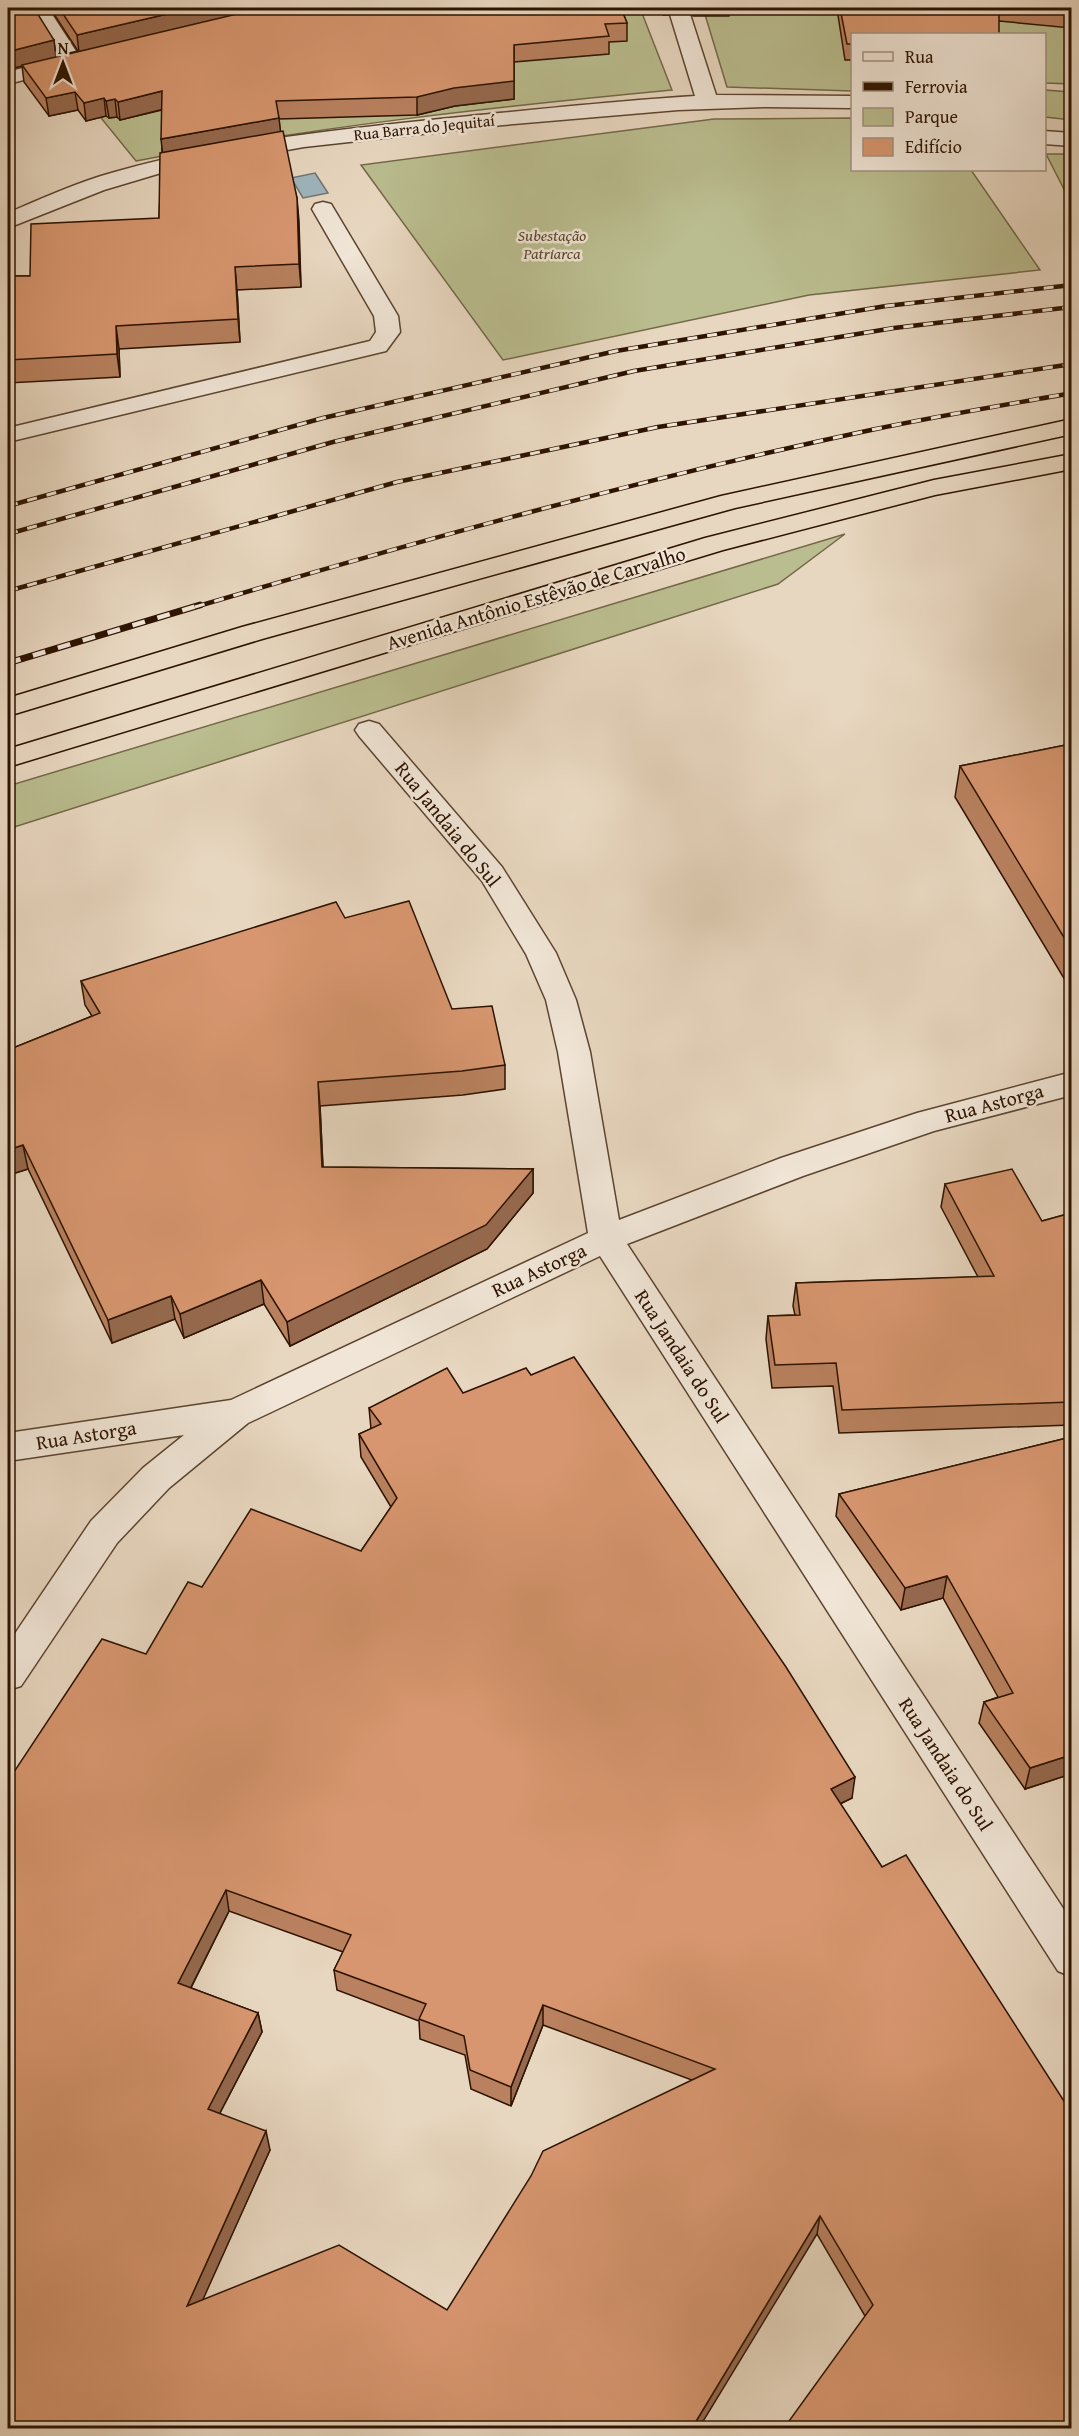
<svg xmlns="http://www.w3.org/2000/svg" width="1079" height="2436" font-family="'Gentium Book Plus',serif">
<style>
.green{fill:#babd8f;stroke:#746848;stroke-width:1.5}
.water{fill:#9eb6be;stroke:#717572;stroke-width:1.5}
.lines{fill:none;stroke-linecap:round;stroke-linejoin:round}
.minor-casing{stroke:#5c4430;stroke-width:3}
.highway-casing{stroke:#2d1300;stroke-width:3}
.minor{fill:#f0e5d6;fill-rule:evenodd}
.highway{fill:#e8d7c0;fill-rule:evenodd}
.rail-far1-casing{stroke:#2d1300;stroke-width:4.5}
.rail-casing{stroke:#2d1300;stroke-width:7}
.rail-far1{stroke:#f0e5d6;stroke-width:3;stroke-dasharray:10;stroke-linecap:butt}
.rail{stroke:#f0e5d6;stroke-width:4.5;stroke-dasharray:13;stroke-linecap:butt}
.wall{fill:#b9815f;stroke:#2d1300;stroke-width:1.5;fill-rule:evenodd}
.shaded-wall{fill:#96694e;stroke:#2d1300;stroke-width:1.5}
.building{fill:#d7966f;stroke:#2d1300;stroke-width:1.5;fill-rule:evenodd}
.labels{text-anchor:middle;stroke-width:5;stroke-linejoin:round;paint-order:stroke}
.far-street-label{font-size:16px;fill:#2d1300;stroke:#f0e5d6}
.far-park-label{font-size:16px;font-style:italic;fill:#57462b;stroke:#f0e5d6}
.street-label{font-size:20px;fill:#2d1300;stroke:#f0e5d6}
</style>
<rect width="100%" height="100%" fill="#e8d7c0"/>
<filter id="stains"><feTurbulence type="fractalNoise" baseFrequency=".00333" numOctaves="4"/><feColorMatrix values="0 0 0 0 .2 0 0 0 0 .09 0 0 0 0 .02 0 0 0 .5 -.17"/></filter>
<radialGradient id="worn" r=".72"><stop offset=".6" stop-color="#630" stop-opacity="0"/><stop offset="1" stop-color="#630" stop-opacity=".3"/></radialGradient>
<g class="green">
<path d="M370,8H640L672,90C493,107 313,127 136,161L71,81Z"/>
<polygon points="703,8 1071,8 1071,84 1045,83 1044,34 852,34 852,91 727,87"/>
<polygon points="1045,90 1071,92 1071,120 1045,117"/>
<polygon points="852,118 852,170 971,170 1040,270 809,295 503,360 361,165 714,119"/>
<polygon points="1046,154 1071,154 1071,203"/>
<polygon points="845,534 778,584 8,829 8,786"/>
</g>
<polygon class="water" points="315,173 328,193 303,198 291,178"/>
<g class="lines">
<defs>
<g id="minor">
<polygon points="28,8 48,8 83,62 79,66 8,84 8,72 59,58"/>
<path d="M668,8H688L716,95L852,96V108L765,107L678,110L503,125L304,147L161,173L104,190L8,228V213C38,200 69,186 101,176C214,142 333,130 450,118C532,110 613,101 695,96Z"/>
<polygon points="1044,131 1072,133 1072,146 1044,144"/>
<polygon points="323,202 331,204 334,209 398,316 400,332 386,351 8,442 8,428 370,341 376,332 374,316 312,209 315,204"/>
<polygon points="369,721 379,724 502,867 556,953 576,1000 590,1052 619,1220 781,1158 917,1113 1072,1072 1072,1095 934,1131 803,1176 627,1244 1072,1922 1072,1977 1058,1971 600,1256 248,1423 169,1488 117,1543 21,1686 8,1690 8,1644 91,1521 143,1468 184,1435 8,1461 8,1433 231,1400 588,1233 558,1052 546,1000 526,954 482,881 359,736 355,730 359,724"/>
</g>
<g id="highway">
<polygon points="1072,419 1072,434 735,508 262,639 8,716 8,698 242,627 721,496"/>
<polygon points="1072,454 1072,469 935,495 723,550 8,767 8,749 705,538 934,480"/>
</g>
</defs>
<use href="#minor" class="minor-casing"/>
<use href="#highway" class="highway-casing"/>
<use href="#minor" class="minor"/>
<use href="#highway" class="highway"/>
<defs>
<g id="rail-far1">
<polyline points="8,506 323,418 616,351 886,306 1072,285"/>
<polyline points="8,534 333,442 634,371 894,328 1072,307"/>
<polyline points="8,591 397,482 658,427 1072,364"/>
<path d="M195,607C418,541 644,478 871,430C938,416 1005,405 1072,393"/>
</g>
<polyline id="rail" points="8,663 200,605"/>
</defs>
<use href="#rail-far1" class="rail-far1-casing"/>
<use href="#rail" class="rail-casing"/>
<use href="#rail-far1" class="rail-far1"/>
<use href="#rail" class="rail"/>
</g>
<g class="wall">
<polygon points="8,8 54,40 56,56 78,51 50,8 621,8 627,23 627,41 609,42 609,54 514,62 514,99 455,106 417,115 279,119 280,131 297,198 301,287 237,290 240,342 119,349 120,377 8,383 8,276 30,276 159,218 162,152 162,110 120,120 117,117 109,118 106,116 86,121 78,110 49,116 24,82 22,66 14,68 11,65 8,66"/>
<rect x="663" y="8" width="5" height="7"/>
<polygon points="690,8 730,8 729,16 693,16"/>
<polygon points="775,8 1071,8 1071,28 999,21 852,34 852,60 845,60 837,9"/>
<polygon points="1071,744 1071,990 955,797 960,766"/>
<polygon points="345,918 452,1009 505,1065 505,1089 463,1095 320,1106 323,1167 533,1169 533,1193 487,1249 290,1346 264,1304 184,1338 175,1319 112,1343 28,1169 12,1174 8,1164 8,1050 92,1016 85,1005 81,981"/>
<polygon points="945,1184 1042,1221 1071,1213 1071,1425 839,1433 833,1386 772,1388 766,1339 768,1316 795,1315 793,1306 796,1283 978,1277 941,1207"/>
<path d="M463,1393L852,1798L840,1804L882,1867L1071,2112L865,2316L817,2234L8,2428L146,1654L202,1587L361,1551L391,1507L361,1457L359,1434L371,1429L369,1408ZM229,1911L343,1952L334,1970L337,1990L419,2021L420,2039L465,2055L471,2089L511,2106L543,2025L692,2080L447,2310L202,2300L270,2150L220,2113L262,2032L258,2013L191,1988Z"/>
<polygon points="1071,1437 1071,1774 1025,1789 979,1723 984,1702 998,1697 943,1598 901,1610 836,1516 839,1494"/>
</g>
<g class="shaded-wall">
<polygon points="193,8 269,8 79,52 77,35"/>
<polygon points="54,40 56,58 14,68 11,51"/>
<polygon points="514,45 514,99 455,106 417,115 417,97"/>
<polygon points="8,47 11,65 8,66"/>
<polygon points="162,91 164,109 120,120 118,102"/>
<polygon points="75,92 78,110 49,116 46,98"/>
<polygon points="104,98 106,116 86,121 84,103"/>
<polygon points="115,99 117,117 109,118 106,101"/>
<polygon points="279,118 281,136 163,157 161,139"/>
<polygon points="297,198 299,221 301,287 299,264"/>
<polygon points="235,267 237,290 240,342 238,319"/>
<polygon points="116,326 119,349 120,377 117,354"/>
<polygon points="318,1082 320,1106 324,1191 322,1167"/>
<polygon points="23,1145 28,1169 12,1174 8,1150"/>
<polygon points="533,1169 533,1193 487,1249 290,1346 287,1322"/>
<polygon points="261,1280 264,1304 184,1338 180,1314"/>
<polygon points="171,1296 175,1319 112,1343 108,1320"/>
<polygon points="947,1576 943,1598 901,1610 905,1588"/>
<polygon points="1071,1755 1071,1774 1025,1789 1030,1768"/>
<polygon points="855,1777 852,1798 827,1810 831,1789"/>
<polygon points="226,1890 229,1911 183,2003 178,1983"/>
<polygon points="543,2005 543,2025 511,2106 511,2087"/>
<polygon points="258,2013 262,2032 212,2128 208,2109"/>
<polygon points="266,2131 270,2150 192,2324 187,2306"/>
<polygon points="820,2216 817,2234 699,2428 692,2428"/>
</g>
<g class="building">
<polygon points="8,8 34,8 54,40 11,51 8,47"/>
<polygon points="59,8 193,8 77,35"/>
<polygon points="262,8 621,8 627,23 605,24 609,36 514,45 514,81 454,88 417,97 276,101 279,118 161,139 162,91 118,102 115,99 106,101 104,98 84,103 75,92 46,98 22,65"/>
<polygon points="840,8 999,8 999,34 852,34 852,44 847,44"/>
<polygon points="1023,8 1071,8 1071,12"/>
<polygon points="283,131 297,198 299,264 235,267 238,319 116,326 117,354 8,360 8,276 30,276 31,224 159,218 160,153"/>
<polygon points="1071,744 1071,949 960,766"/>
<polygon points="409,901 452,1009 492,1006 505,1065 462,1071 318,1082 322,1167 533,1169 486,1225 287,1322 261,1280 180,1314 171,1296 108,1320 23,1145 8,1150 8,1050 100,1013 81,981 336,902 345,918"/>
<polygon points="1012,1169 1042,1221 1071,1213 1071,1402 842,1410 836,1363 775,1365 768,1316 800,1315 796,1283 994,1276 945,1184"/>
<path d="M574,1357L786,1667L855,1777L831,1789L882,1867L906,1855L1071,2112V2428H784L873,2305L820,2216L692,2428H8V1781L102,1639L146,1654L188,1582L202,1587L251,1509L361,1551L397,1498L359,1434L381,1424L369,1408L447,1368L463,1393L526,1368L531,1375ZM226,1890L351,1935L334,1970L426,2004L419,2019L464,2036L470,2070L511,2087L543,2005L715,2069L543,2151L531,2176L447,2310L339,2245L187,2306L266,2131L208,2109L258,2013L178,1983Z"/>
<polygon points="1071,1437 1071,1755 1030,1768 984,1702 1013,1693 947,1576 905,1588 839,1494"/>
</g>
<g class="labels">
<g class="far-street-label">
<text transform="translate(424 127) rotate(-6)" y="6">Rua Barra do Jequitaí</text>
</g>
<g class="far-park-label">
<text x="552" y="241">Subestação<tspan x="552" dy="18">Patriarca</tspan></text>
</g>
<g class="street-label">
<text transform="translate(536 598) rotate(-17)" y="7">Avenida Antônio Estêvão de Carvalho</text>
<text transform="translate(448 824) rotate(51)" y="7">Rua Jandaia do Sul</text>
<text transform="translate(994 1103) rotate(-15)" y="7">Rua Astorga</text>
<text transform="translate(539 1270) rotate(-25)" y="7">Rua Astorga</text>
<text transform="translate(682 1356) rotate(57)" y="7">Rua Jandaia do Sul</text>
<text transform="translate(86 1435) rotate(-9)" y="7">Rua Astorga</text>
<text transform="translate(946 1764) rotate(57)" y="7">Rua Jandaia do Sul</text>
</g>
</g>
<rect width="1079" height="2436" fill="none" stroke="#e8d7c0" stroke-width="30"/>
<rect x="9" y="9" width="1061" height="2418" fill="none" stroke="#2d1300" stroke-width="3"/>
<rect x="15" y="15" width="1049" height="2406" fill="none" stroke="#2d1300" stroke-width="1.5"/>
<rect x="851" y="33" width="195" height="138" fill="#f0e5d6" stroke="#a29180" stroke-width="1.5"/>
<rect x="863" y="52" width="30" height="9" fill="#f0e5d6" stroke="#a29180" stroke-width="1.5"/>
<text x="905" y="63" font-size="18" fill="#2d1300">Rua</text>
<rect x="863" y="82" width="30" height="9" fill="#2d1300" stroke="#a29180" stroke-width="1.5"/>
<text x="905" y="93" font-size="18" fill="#2d1300">Ferrovia</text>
<rect x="863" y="108" width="30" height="18" fill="#babd8f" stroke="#a29180" stroke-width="1.5"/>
<text x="905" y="123" font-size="18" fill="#2d1300">Parque</text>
<rect x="863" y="138" width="30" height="18" fill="#d7966f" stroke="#a29180" stroke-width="1.5"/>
<text x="905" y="153" font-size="18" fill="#2d1300">Edifício</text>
<g transform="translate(63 63)" stroke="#f0e5d6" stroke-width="4.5" paint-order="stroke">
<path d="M0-4.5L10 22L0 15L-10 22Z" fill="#2d1300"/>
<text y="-9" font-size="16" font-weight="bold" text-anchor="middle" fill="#2d1300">N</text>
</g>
<rect width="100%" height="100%" filter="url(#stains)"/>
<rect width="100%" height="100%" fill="url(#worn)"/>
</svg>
